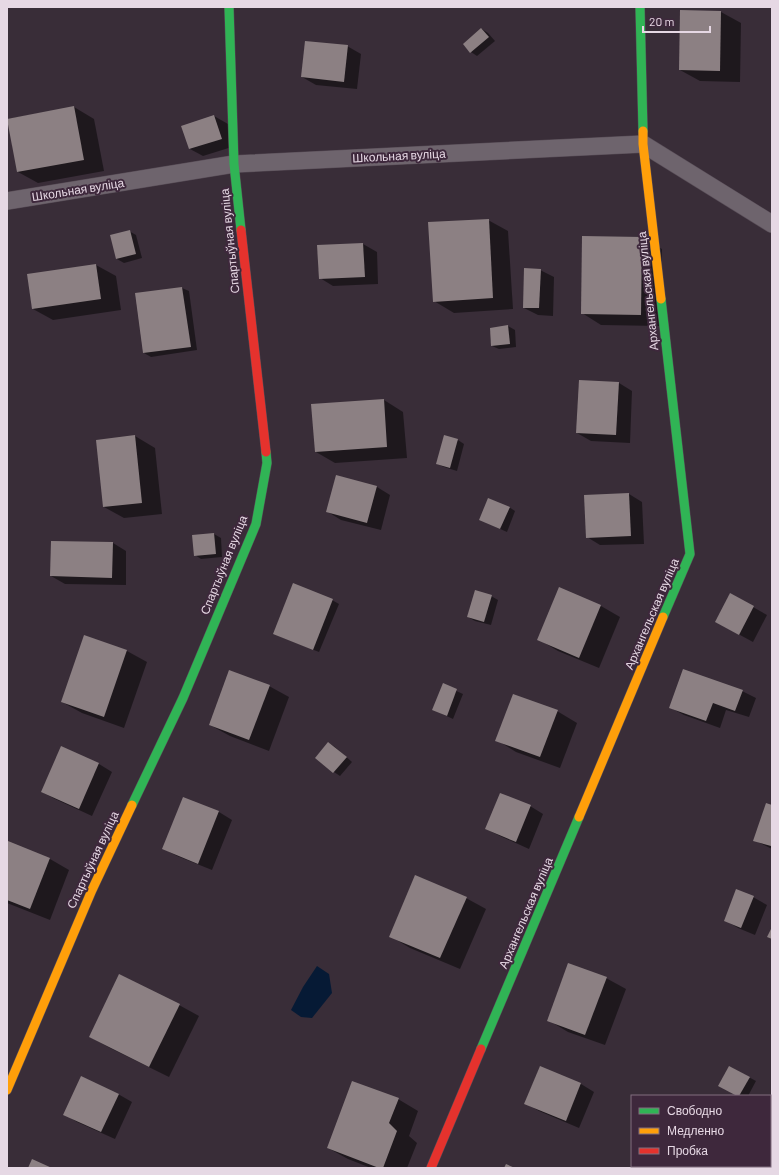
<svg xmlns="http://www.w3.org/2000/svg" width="779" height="1175" font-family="Barlow,sans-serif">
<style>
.water{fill:#061a35}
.shadow{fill:#0007}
.building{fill:#8c8083}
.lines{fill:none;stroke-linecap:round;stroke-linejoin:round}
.street-casing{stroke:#574c56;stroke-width:18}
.fast-casing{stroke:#574c56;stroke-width:10}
.slow-casing{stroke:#574c56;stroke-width:10}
.jam-casing{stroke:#574c56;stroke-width:10}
.street{stroke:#6e646d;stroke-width:17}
.fast{stroke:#30b455;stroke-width:9}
.slow{stroke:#ff9f0a;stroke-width:9}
.jam{stroke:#e5322d;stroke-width:9}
.labels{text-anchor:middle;stroke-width:4;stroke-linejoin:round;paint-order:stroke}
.street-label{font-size:12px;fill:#e6d8e4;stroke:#3e283c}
</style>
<rect width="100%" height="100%" fill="#392d38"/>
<polygon class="water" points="317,966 329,974 332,993 312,1018 301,1017 291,1010 303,987"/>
<g class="shadow">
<polygon points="721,12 741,23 740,82 700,81 680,70"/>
<polygon points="482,29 488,33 495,41 477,56 471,52"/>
<polygon points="347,46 361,54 357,89 316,85 302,77"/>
<polygon points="74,107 94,119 104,171 38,183 18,172 8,119"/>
<polygon points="214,116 228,124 235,146 203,156 190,149"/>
<polygon points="488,220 508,231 513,309 454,313 434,301"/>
<polygon points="129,231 136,235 142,258 124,263 117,259 111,236"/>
<polygon points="642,238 662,249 660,326 601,325 582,313"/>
<polygon points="363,244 377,252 378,284 333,286 320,278 318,246"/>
<polygon points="96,265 116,276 121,310 53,320 33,309"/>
<polygon points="540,270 554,277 553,316 538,315 524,308"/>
<polygon points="182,288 189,291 197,350 151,357 144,353 136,294"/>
<polygon points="508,326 515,330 516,347 499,349 492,346 491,329"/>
<polygon points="619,383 632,391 630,443 591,441 577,433"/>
<polygon points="384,400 403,412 407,458 335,463 316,452"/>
<polygon points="135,436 155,448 162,514 124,518 104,507"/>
<polygon points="458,440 464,444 457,471 444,467 437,464"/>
<polygon points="337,476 377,487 390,495 381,530 341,520 328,512"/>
<polygon points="629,494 642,502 644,544 600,545 587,537"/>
<polygon points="509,507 515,511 507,532 487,523"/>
<polygon points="214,534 221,538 222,557 201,559 195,555 193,536"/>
<polygon points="113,543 126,551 126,585 65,584 51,576"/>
<polygon points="730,594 767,615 753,642 716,622"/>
<polygon points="491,596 498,600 491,625 475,621 468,617"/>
<polygon points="332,600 339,604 319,652 281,637 275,634"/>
<polygon points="601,606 620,617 599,668 558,651 538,639"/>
<polygon points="85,636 127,651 147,662 124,728 82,713 62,702"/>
<polygon points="443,685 463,694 453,719 434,710"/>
<polygon points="269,686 289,697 269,751 230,736 210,725"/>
<polygon points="742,691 756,698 749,717 726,710 720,728 684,715 671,708"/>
<polygon points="557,711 577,723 560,768 516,752 497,740"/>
<polygon points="329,743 335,747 352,762 340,776 334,772 316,757"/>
<polygon points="62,747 99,764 112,772 92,816 55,799 42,792"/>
<polygon points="184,799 219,812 232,820 212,870 177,856 164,849"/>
<polygon points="530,806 543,814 529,849 500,836 486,829"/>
<polygon points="772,806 772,849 754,840"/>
<polygon points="8,842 50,859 69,870 50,920 7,903 7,846"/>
<polygon points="753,897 767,905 755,935 738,928 725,920"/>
<polygon points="466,898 486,909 460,969 410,948 390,936"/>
<polygon points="606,978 626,989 605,1045 568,1032 548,1020"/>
<polygon points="179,1005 199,1016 169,1077 110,1048 90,1037"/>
<polygon points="540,1067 581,1084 594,1092 579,1128 539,1111 525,1103"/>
<polygon points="730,1067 756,1081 748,1096 738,1096"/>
<polygon points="118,1094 132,1102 115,1139 77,1122 64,1114"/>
<polygon points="398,1099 418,1111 409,1136 417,1143 407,1168 371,1168 348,1159 328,1148"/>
</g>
<g class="building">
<polygon points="680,10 721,11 720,71 679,70"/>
<polygon points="481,28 489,37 470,53 463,44"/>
<polygon points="305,41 348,45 344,82 301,77"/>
<polygon points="74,106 84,160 17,172 7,119"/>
<polygon points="214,115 222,139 189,149 181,126"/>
<polygon points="489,219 493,298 433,302 428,222"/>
<polygon points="130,230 136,254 116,259 110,235"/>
<polygon points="582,236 642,237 641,315 581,314"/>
<polygon points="363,243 365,277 319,279 317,245"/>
<polygon points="96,264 101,299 32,309 27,274"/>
<polygon points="524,268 541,269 539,308 523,308"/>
<polygon points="182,287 191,347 143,353 135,293"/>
<polygon points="508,325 510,344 491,346 490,328"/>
<polygon points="579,380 619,382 616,435 576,433"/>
<polygon points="384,399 387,447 315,452 311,404"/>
<polygon points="135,435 142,503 103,507 96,440"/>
<polygon points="444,435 458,439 450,468 436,464"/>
<polygon points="336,475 377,486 367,523 326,512"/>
<polygon points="629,493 631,536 586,538 584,495"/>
<polygon points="488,498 510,507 500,529 479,520"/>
<polygon points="214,533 216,554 194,556 192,535"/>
<polygon points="51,541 113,542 112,578 50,576"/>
<polygon points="293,583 333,599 313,650 273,634"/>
<polygon points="559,587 601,605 579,658 537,640"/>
<polygon points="475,590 492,595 484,622 467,617"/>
<polygon points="730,593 754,606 739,635 715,622"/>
<polygon points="84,635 127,650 104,717 61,702"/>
<polygon points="683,669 743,690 735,711 713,703 706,721 669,708"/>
<polygon points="229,670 270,685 249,740 209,725"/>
<polygon points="443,683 457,689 447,716 432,710"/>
<polygon points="513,694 558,710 540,757 495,741"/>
<polygon points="328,742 347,757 333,773 315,758"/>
<polygon points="61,746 99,763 79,809 41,792"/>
<polygon points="500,793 531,805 516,842 485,829"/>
<polygon points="183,797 219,811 198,864 162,849"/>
<polygon points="766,803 772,805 772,844 771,846 753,841"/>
<polygon points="8,841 50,858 30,909 7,900"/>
<polygon points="415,875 467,897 440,958 389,937"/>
<polygon points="736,889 754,896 741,928 724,921"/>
<polygon points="772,927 772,939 767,937"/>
<polygon points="568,963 607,977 585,1035 547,1021"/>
<polygon points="119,974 180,1004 149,1067 89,1037"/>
<polygon points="540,1066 581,1083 566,1121 524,1104"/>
<polygon points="729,1066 750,1077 739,1096 737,1096 718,1086"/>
<polygon points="81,1076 119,1094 101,1132 63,1115"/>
<polygon points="352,1081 399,1098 389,1123 397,1131 383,1168 379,1168 327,1148"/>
<polygon points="772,1094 772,1109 770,1108 770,1099"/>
<polygon points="770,1151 772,1152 772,1168 754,1168 755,1166 770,1166"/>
<polygon points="32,1159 52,1168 28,1168"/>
<polygon points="506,1164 515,1168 504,1168"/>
</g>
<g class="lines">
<defs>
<polyline id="street" points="7,201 234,164 643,144 772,224"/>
<g id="fast">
<polyline points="229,7 234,164 241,230"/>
<polyline points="640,7 643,131"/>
<polyline points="661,299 690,554 663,617"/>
<polyline points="132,805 183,698 256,524 267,463 266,452"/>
<polyline points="481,1049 579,817"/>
</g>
<g id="slow">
<polyline points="643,131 643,144 661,299"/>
<polyline points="579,817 663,617"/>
<polyline points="7,1090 92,890 132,805"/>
</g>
<g id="jam">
<polyline points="241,230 266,452"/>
<polyline points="431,1168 481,1049"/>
</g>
</defs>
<use href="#street" class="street-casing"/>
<use href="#fast" class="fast-casing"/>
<use href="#slow" class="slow-casing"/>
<use href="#jam" class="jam-casing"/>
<use href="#street" class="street"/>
<use href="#fast" class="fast"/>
<use href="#slow" class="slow"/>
<use href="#jam" class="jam"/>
</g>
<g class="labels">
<g class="street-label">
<text transform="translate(399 156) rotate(-3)" y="4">Школьная вуліца</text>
<text transform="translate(78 190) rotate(-9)" y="4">Школьная вуліца</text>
<text transform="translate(230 241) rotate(-96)" y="4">Спартыўная вуліца</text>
<text transform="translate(648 291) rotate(-96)" y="4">Архангельская вуліца</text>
<text transform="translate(224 565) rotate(-68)" y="4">Спартыўная вуліца</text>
<text transform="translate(652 614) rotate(-67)" y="4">Архангельская вуліца</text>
<text transform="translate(93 860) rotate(-65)" y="4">Спартыўная вуліца</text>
<text transform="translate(526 913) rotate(-67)" y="4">Архангельская вуліца</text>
</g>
</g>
<rect width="779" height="1175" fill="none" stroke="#e6d8e4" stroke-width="16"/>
<rect x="631" y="1095" width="140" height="72" fill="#3e283c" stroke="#816e7f"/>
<rect x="639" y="1108" width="20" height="6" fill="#30b455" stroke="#816e7f"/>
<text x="667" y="1115" font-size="12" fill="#e6d8e4">Свободно</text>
<rect x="639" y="1128" width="20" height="6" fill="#ff9f0a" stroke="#816e7f"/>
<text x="667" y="1135" font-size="12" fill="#e6d8e4">Медленно</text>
<rect x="639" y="1148" width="20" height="6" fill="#e5322d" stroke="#816e7f"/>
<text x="667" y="1155" font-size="12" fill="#e6d8e4">Пробка</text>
<path d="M643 26v6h67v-6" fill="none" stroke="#e6d8e4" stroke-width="2"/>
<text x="649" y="26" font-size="12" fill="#e6d8e4" stroke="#3e283c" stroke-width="3" paint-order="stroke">20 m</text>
</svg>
